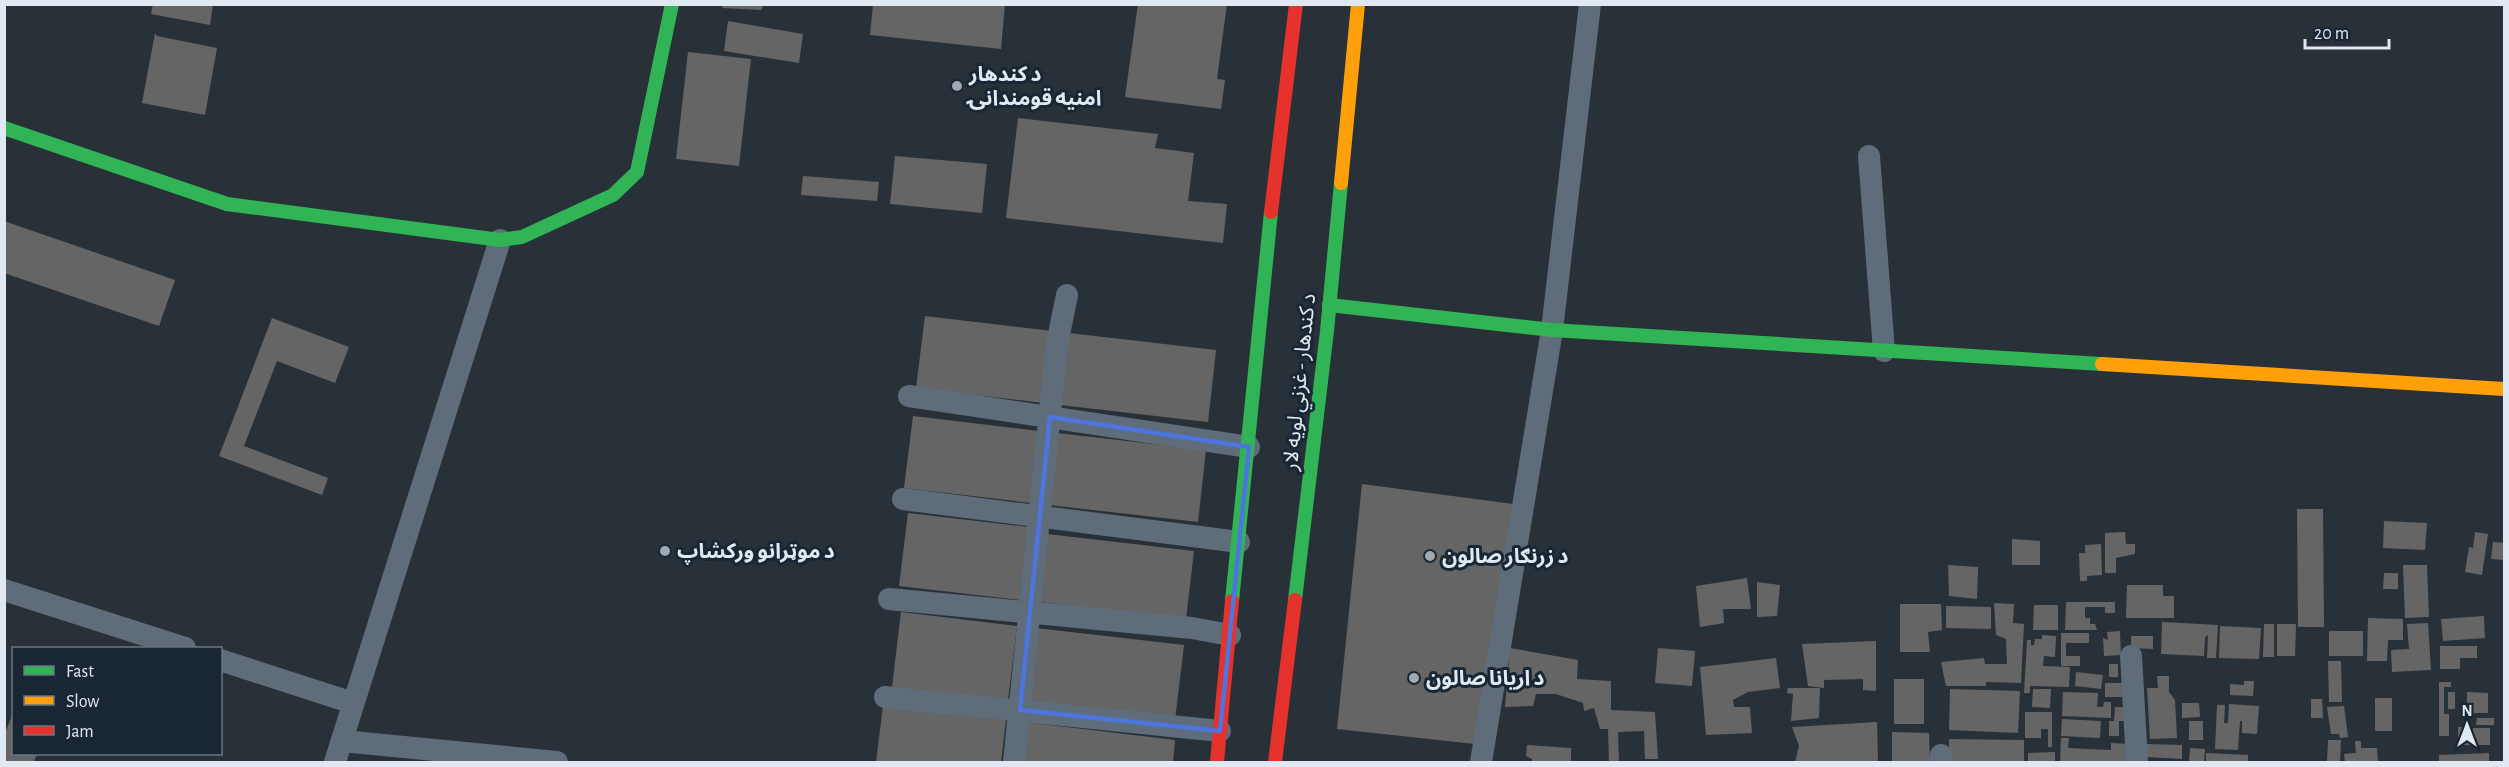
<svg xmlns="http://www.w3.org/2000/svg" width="2509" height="767" font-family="'Alegreya Sans','Noto Sans Arabic',sans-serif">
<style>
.building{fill:#666566}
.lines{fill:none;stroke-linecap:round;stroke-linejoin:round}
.street{stroke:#5f6d7a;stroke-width:22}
.fast{stroke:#30b455;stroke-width:14}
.slow{stroke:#ff9f0a;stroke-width:14}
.jam{stroke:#e5322d;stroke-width:14}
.marked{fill:none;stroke:#4e75de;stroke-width:4.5;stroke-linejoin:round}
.poi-dot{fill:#a0a9b1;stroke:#192734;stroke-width:2}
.labels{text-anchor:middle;stroke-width:6;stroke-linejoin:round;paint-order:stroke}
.poi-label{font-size:21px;font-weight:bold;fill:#e0e9f2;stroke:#192734;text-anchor:start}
.street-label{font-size:21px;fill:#e0e9f2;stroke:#192734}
</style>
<rect width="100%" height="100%" fill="#293138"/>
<g class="building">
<polygon points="153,4 213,4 210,25 151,14"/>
<polygon points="723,4 764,4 761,10 722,8"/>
<polygon points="873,4 1005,4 1001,49 870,35"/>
<polygon points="1138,4 1227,4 1217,79 1225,80 1221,109 1125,97"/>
<polygon points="728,21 803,34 799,63 724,51"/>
<polygon points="155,33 157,36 217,48 205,115 142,103"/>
<polygon points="688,52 751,59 739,166 676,159"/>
<polygon points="1018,118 1158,134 1155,148 1194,153 1188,201 1227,204 1223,243 1006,218"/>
<polygon points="895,156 987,164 982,213 890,204"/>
<polygon points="803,176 879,182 877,201 801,195"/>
<polygon points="4,221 175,280 159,326 4,273"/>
<polygon points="925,316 1052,331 1044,403 916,388"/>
<polygon points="272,318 349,347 335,383 277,361 244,446 328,478 322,495 219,456"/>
<polygon points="1069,333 1216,350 1208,422 1060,405"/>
<polygon points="913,416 1040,431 1032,503 904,488"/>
<polygon points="1057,433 1206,450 1198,522 1049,505"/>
<polygon points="1362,484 1513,504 1475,744 1337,729"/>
<polygon points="2297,509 2323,509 2324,627 2298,627"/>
<polygon points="908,513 1029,527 1020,600 899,586"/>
<polygon points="2384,521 2427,523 2425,550 2383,548"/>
<polygon points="2125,532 2126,544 2135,544 2135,554 2116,558 2116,573 2105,573 2105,533"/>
<polygon points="2475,532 2488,534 2482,575 2465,572 2469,547 2473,548"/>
<polygon points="1047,534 1194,551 1186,619 1039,602"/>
<polygon points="2012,539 2040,541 2040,565 2012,565"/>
<polygon points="2493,542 2504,543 2504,560 2491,559"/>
<polygon points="2101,544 2102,575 2087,576 2087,581 2080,581 2079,553 2085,553 2085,545"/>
<polygon points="1948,565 1978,567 1977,599 1949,596"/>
<polygon points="2403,565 2427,565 2429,617 2405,618"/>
<polygon points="2384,573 2398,573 2398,589 2383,589"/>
<polygon points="1747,578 1751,609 1723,609 1724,623 1700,627 1696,586"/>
<polygon points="1757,582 1780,585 1777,616 1757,617"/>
<polygon points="2127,585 2163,585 2163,596 2174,596 2174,618 2126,618"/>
<polygon points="2066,602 2115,602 2115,613 2105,613 2105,607 2085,607 2085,618 2090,618 2090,624 2095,624 2097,630 2065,630"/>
<polygon points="1994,603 2014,604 2013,623 2024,624 2021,683 1986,682 1986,686 1946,686 1941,662 1984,658 1985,664 2007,664 2006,639 1996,635"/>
<polygon points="1900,604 1941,604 1942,630 1928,632 1930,652 1900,652"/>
<polygon points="2034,605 2058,605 2058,630 2033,630"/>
<polygon points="1946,606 1991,607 1991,629 1946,628"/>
<polygon points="901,612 1017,626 1008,700 892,687"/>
<polygon points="2484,616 2485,638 2443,641 2441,619"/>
<polygon points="2368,618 2403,619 2403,640 2388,640 2387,661 2367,661"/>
<polygon points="2162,622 2218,625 2216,658 2207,658 2208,635 2205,637 2204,656 2161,654"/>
<polygon points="2428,623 2431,670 2392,672 2391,650 2409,649 2407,624"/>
<polygon points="2264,624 2274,624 2274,657 2263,657"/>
<polygon points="2277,624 2296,624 2295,656 2277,656"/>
<polygon points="2220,626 2261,628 2259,659 2219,658"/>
<polygon points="1036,628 1184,645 1175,720 1027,703"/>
<polygon points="2120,631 2121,655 2104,656 2103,638 2108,640 2107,632"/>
<rect x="2329" y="631" width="34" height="25"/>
<polygon points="2061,633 2089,633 2089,643 2066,643 2066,656 2080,656 2080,666 2061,666"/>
<polygon points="2042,635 2056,636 2055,657 2044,656 2043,666 2070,667 2069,687 2030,686 2030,693 2024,693 2027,640 2031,640 2031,645 2034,645 2035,639 2042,639"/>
<polygon points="2131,636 2153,636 2153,649 2131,648"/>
<polygon points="1876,641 1876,691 1863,690 1863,679 1824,680 1824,688 1808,686 1802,644"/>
<polygon points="2440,646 2477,646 2477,658 2460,658 2460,669 2440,669"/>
<polygon points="1510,648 1578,660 1577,679 1611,681 1611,710 1655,712 1658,759 1645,759 1644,731 1618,732 1619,762 1609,762 1608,729 1600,729 1594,708 1584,711 1583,703 1556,694 1536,694 1533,706 1505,707"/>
<polygon points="1658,648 1695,651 1692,686 1655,683"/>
<polygon points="1776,658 1780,688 1748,692 1733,700 1734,707 1750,707 1752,733 1706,735 1700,667"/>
<polygon points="2328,661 2341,661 2342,702 2329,702"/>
<rect x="2109" y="664" width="9" height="13"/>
<polygon points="2076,672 2103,675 2101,689 2075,686"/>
<polygon points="2157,676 2169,676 2169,692 2175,700 2177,738 2150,739 2147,688 2158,688"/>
<rect x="1894" y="679" width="30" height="45"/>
<polygon points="2244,681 2254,681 2253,696 2230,695 2230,684 2244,685"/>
<polygon points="2439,682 2451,682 2451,687 2444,687 2444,714 2449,714 2449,736 2439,736"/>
<polygon points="2105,683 2125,683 2128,697 2105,697"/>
<polygon points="1788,688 1820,688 1819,718 1791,721 1793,694 1787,693"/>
<polygon points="1950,689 2020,691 2018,733 1949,730"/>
<polygon points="2033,689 2051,689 2050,708 2032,707"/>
<polygon points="2063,692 2098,693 2097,707 2103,707 2104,702 2111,702 2111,718 2062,716"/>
<rect x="2448" y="692" width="7" height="17"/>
<polygon points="2467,692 2488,693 2488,713 2467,713"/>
<rect x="2375" y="698" width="17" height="33"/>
<polygon points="2311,699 2322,699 2323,718 2311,718"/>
<polygon points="2182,703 2199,703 2200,717 2182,718"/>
<polygon points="2229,704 2259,706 2257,734 2242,733 2242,721 2240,721 2238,750 2215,749 2217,705 2225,705 2224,723 2228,723"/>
<polygon points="883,706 1006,720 1001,762 876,762"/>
<polygon points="2344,706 2348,737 2340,738 2339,734 2331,734 2327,707"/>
<polygon points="2115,707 2127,707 2127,721 2119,721 2119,736 2109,736 2109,721 2114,721"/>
<polygon points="2025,712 2052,712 2052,747 2048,747 2048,729 2041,729 2041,738 2025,738"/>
<polygon points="13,713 14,754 37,754 34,762 4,762 4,736"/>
<polygon points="2477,718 2494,718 2494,725 2476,725"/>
<polygon points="2062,719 2101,721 2100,738 2061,736"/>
<rect x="2189" y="721" width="14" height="19"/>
<polygon points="1025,722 1175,740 1173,762 1020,762"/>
<polygon points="1877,722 1878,762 1795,762 1799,746 1792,727"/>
<polygon points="2458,727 2464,727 2464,733 2473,733 2473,728 2490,728 2490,745 2458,745"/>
<polygon points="1892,732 1929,733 1930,762 1892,762"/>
<polygon points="2061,738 2069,738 2068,748 2111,750 2111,743 2131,744 2130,762 2060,762"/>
<polygon points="1949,739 2024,740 2024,762 1949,762"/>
<polygon points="2328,740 2341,740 2340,762 2327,762"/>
<polygon points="2355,741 2361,741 2361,748 2377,748 2378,762 2345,762 2344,754 2356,753"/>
<polygon points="2147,744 2182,745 2182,759 2147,757"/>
<polygon points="1527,745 1571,748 1571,762 1532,762 1532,759 1526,756"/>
<polygon points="2190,748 2205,749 2204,762 2189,762"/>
<polygon points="2055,752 2055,762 2028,762 2028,753"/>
<polygon points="2206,753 2248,755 2248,762 2206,762"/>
<polygon points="2489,753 2489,762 2439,762 2439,755"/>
</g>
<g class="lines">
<g class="street">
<polyline points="1869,156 1884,351"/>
<polyline points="909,396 1249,447"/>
<polyline points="903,499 1239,542"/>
<polyline points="4,590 185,648"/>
<polyline points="889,599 1192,628 1230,635"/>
<polyline points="2131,656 2137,762"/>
<polyline points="220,660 353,703"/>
<polyline points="885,697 1220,731"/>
<polyline points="342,741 557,762"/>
<polyline points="335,762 500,240"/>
<polyline points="1014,762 1057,344 1067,295"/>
<polyline points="1481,762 1552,330 1590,4"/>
<polyline points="1941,762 1941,755"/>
</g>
<g class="fast">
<polyline points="4,128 227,204 500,240 522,237 613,195 637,172 672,4"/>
<polyline points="1329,305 1552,330 2102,364"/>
<polyline points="1295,600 1327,331 1341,183"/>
<polyline points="1232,601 1271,212"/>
</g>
<g class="slow">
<polyline points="1341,183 1358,4"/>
<polyline points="2102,364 2504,389"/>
</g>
<g class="jam">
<polyline points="1271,212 1296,4"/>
<polyline points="1217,762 1232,601"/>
<polyline points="1275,762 1295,600"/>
</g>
</g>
<path class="marked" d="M1050,417L1249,447L1220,731L1020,710Z"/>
<g class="poi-dot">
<circle cx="957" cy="86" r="6"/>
<circle cx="665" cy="551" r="6"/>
<circle cx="1430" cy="556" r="6"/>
<circle cx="1414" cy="678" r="6"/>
</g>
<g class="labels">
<g class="poi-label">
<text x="969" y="81">د کندهار<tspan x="969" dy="24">امنيه قومندانۍ</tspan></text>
<text x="677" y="558">د موټرانو ورکشاپ</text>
<text x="1442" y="563">د زرنګار صالون</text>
<text x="1426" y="685">د اریانا صالون</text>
</g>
<g class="street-label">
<text transform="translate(1299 382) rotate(-84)" y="7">د کندهار - غزني لويه لار</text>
</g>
</g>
<rect width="2509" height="767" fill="none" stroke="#e0e9f2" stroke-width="12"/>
<rect x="12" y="647" width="210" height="108" fill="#192734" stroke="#697580" stroke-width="1.5"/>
<rect x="24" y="666" width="30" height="9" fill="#30b455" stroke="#697580" stroke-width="1.5"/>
<text x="66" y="677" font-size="18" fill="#e0e9f2">Fast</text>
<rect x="24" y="696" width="30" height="9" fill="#ff9f0a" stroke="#697580" stroke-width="1.5"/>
<text x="66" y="707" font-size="18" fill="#e0e9f2">Slow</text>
<rect x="24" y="726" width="30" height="9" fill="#e5322d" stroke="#697580" stroke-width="1.5"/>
<text x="66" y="737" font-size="18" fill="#e0e9f2">Jam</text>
<g transform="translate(2467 725)" stroke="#192734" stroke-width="4.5" paint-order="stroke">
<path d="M0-4.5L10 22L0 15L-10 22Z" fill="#e0e9f2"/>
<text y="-9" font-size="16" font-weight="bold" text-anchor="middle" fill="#e0e9f2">N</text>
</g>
<path d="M2305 39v9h84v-9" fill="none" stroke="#e0e9f2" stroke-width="3"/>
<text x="2314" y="39" font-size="18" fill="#e0e9f2" stroke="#192734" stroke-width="4.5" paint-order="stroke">20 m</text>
</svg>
